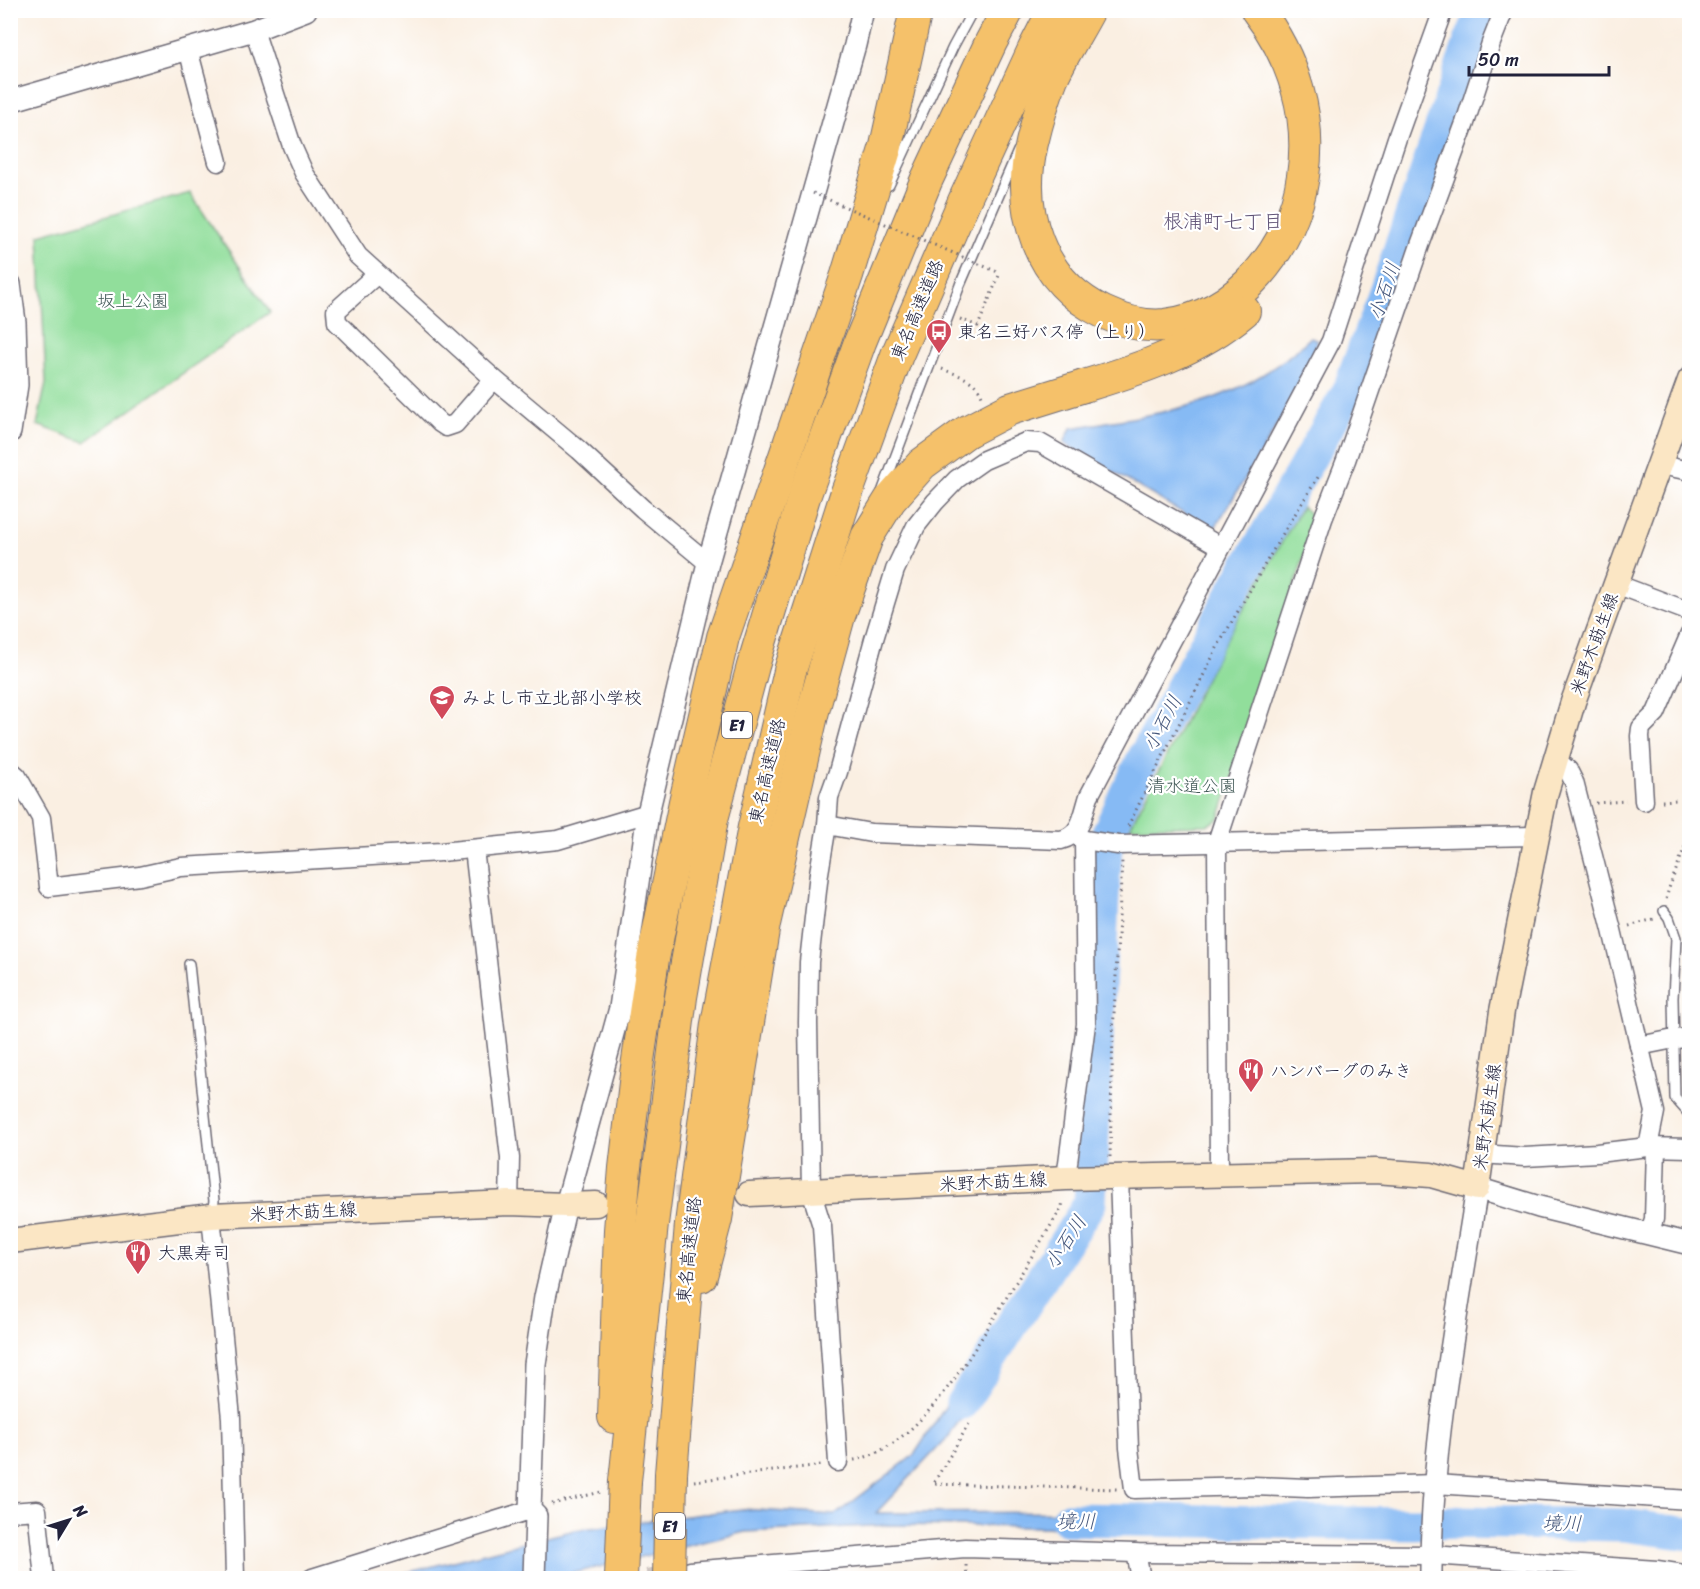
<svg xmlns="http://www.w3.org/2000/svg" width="1700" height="1589" font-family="Sriracha,'Klee One',sans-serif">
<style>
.green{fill:#91de9b;stroke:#5a806b;stroke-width:1.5}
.water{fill:#86baf4;stroke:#546e98;stroke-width:1.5}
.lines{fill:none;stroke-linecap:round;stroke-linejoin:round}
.river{stroke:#86baf4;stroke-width:33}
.minor-tunnel{stroke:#cfc6c1;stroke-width:18;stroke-dasharray:18 9;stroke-linecap:butt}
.secondary-tunnel{stroke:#cfc6c1;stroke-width:24;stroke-dasharray:24 12;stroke-linecap:butt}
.service-casing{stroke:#6e6a75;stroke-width:12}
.minor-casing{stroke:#6e6a75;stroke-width:21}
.tertiary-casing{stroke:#6e6a75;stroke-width:24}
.secondary-casing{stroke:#6e6a75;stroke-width:27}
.motorway-casing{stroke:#6e6a75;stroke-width:34}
.path{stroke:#6e6a75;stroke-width:3;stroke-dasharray:1.5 4.5;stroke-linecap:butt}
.service{stroke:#fff;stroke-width:9}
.minor{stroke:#fff;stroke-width:18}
.tertiary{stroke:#fff;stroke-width:21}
.secondary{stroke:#fbe6c4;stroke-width:24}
.motorway{stroke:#f5c16b;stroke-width:32}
.motorway-bridge-casing{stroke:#6e6a75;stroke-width:34;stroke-linecap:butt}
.path-bridge{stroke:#6e6a75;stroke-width:3;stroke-dasharray:1.5 4.5;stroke-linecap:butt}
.motorway-bridge{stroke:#f5c16b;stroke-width:32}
.labels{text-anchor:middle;stroke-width:4.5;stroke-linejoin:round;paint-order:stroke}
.shield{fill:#fff;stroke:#646476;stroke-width:1.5}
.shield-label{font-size:16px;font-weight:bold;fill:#22223b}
.park-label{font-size:18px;fill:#435a58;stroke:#fff}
.street-label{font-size:18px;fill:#22223b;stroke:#fff}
.poi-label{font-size:18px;fill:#22223b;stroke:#fff;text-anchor:start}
.neighbourhood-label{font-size:20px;fill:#5f5276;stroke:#fff}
.water-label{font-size:20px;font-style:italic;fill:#45577c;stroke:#fff}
</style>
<rect width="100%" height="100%" fill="#fff"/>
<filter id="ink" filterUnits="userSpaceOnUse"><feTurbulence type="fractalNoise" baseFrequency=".0167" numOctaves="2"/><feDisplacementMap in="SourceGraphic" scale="12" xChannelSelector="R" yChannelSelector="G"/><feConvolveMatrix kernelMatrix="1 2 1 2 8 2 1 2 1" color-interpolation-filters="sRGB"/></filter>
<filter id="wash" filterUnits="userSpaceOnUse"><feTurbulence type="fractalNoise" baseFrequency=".008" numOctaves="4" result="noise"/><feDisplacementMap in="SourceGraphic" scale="24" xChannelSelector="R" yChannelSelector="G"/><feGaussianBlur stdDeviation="1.35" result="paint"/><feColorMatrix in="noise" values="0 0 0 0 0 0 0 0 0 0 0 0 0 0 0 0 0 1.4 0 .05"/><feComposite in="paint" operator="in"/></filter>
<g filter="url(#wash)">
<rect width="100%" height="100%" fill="#faefe2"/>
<g class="green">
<polygon points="190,193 270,312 85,442 37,425 46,383 39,235"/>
<polygon points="1302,507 1316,519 1219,819 1207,825 1130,827 1222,647"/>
</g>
<g class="water">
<path d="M1311,337L1318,340C1294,406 1252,466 1216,526L1210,529L1064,443L1071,428C1165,412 1239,407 1311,337Z"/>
<polygon points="975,1361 993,1370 949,1436 876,1513 1112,1512 1113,1528 890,1525 745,1532 553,1578 386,1578 575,1530 742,1509 835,1515 914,1455"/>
</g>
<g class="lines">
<g class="river">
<polyline points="962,1403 1090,1203 1104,874 1108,833 1144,757 1238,583 1348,392 1386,290 1470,42 1483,10"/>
<polyline points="1067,1519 1415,1524 1457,1522 1624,1525 1690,1534"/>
</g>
</g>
</g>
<g filter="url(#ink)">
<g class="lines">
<polyline class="minor-tunnel" points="647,1578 678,1573"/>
<polyline class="secondary-tunnel" points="640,1201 749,1194"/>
<defs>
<g id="service">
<polyline points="889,185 953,47 973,10"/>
<polyline points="882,492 960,285 1018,151"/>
<polyline points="1664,911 1669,918 1676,938 1673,998 1675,1098 1690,1115"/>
<polyline points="189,964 214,1201 212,1213"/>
</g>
<g id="minor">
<polyline points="254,30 292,146 304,173 358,256 494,379 579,450 643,509 708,563"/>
<polyline points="188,49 218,162"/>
<polyline points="377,274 336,311 337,322 440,423 446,427 455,424 494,379"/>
<polyline points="1660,465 1690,471"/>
<polyline points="1616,584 1690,612"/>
<polyline points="1555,759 1568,770 1574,782 1612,930 1655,1112 1648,1147"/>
<polyline points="10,770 17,776 41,818 49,887 140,876 181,867 441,852 558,840 648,813"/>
<polyline points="1644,801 1640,736 1641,728 1656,713 1690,634"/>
<path d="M827,825L871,833L1061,840C1082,835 1083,814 1089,796L1331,341L1397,138L1443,10"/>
<polyline points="1074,834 1084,840 1118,845 1537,836"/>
<polyline points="474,849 510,1158 509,1203"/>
<polyline points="1639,1046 1674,1039 1690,1038"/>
<polyline points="1481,1154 1525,1157 1597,1153 1648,1147 1690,1148"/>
<polyline points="1219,1173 1217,842 1323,519 1346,460 1420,245 1465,123 1491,43 1504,10"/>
<polyline points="1066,1178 1086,1024 1084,840"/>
<polyline points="1119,1178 1129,1448 1134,1489 1253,1486 1308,1488 1435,1484 1690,1500"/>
<polyline points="211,1216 231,1418 235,1578"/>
<polyline points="1649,1234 1654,1219 1656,1147"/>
<polyline points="838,1462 822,1226 811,1191 808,1023 809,962 819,873 827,825 829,797 838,772 874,639 895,570 916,526 935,502 957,479 984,460 1026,442 1040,443 1221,547"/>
<polyline points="10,1512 37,1510 44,1578"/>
<polyline points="1136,1553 1141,1578"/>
<polyline points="690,1571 965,1548 1136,1553 1431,1555 1657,1570 1690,1575"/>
<polyline points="312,1578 530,1510"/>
</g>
<g id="tertiary">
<polyline points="10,101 254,30 306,10"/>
<polyline points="10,284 15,322 17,385 10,432"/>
<polyline points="534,1578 536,1516 530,1510 535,1364 545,1297 566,1205 620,1008 648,813 708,563 855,45 863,10"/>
<path d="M1431,1578C1430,1448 1457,1317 1477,1188L1539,1207L1690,1244"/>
</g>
<g id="secondary">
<polyline points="749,1194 1066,1178 1375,1171 1431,1175 1477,1188 1502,1011 1546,792 1573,702 1690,380"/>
<polyline points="10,1241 211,1216 509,1203 566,1205 596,1204"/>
</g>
<g id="motorway">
<path d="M1089,10C1077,33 1062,55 1052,78C1044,98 1037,122 1032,143C1016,211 1039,281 1103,312C1122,321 1144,327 1165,325C1239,316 1293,247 1303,176C1312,117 1294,58 1257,10"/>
<path d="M1084,386C1140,369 1198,350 1244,311"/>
<polyline points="701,1276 716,1219 764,924 813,711 839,616 867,537 890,500 922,464 966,432"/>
<polyline points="614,1417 620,1230 625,1168 636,1074 653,959 685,802 723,637 847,275 886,146 916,10"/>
<polyline points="671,1474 691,1224 717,1024 754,827 790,671 846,495 897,355 965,199 1034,49 1054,10"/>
<polyline points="625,1481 652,1224 681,997 712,819 753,666 804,497 860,342 926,181 991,42 1008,10"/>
</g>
</defs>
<use href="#service" class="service-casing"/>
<use href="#minor" class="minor-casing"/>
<use href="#tertiary" class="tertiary-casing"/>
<use href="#secondary" class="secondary-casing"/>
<use href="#motorway" class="motorway-casing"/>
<g class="path">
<polyline points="960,319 978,326 1000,273"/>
<path d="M942,369C957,375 976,379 982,396"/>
<polyline points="1662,801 1677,800"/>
<polyline points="1596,803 1626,801"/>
<polyline points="1128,826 1218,646 1279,540 1320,474"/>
<polyline points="1666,899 1669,888 1688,839"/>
<polyline points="1629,926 1654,919"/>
<polyline points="1110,1157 1113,1033 1122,861"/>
<polyline points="969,1424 933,1484 1117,1489"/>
<path d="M854,1460C919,1448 970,1356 1002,1305C1022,1272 1042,1240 1062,1207L1063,1200"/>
<polyline points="694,1481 821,1465"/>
<polyline points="552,1504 601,1492"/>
<polyline points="966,1565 967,1578"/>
</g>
<use href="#service" class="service"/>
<use href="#minor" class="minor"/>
<use href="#tertiary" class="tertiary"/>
<use href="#secondary" class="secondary"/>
<use href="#motorway" class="motorway"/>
<defs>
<g id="motorway-bridge">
<polyline points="966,432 1010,409 1084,386"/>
<polyline points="621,1578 625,1481"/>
<polyline points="669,1578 671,1474"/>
</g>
</defs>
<use href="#motorway-bridge" class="motorway-bridge-casing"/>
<polyline class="path-bridge" points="813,193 1000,273"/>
<use href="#motorway-bridge" class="motorway-bridge"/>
</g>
</g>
<defs>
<symbol id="bus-pin" viewBox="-11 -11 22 30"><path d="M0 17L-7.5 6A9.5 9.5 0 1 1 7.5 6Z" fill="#d1495b" stroke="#fff"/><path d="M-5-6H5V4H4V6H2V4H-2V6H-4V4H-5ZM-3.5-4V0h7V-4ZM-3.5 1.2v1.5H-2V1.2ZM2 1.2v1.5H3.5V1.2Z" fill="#fff"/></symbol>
<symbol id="school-pin" viewBox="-11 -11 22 30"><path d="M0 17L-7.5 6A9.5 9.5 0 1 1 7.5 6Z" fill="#d1495b" stroke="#fff"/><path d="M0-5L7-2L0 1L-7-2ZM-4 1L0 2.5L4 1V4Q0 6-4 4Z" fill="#fff"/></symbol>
<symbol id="restaurant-pin" viewBox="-11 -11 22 30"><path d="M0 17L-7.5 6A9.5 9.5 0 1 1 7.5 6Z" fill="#d1495b" stroke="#fff"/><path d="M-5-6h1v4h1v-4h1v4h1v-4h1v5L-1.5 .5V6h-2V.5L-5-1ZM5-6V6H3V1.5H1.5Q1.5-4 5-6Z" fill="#fff"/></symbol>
</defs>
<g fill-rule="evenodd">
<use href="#bus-pin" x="924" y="317" width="30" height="40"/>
<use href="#school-pin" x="427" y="683" width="30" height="40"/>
<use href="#restaurant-pin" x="1236" y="1056" width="30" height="40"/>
<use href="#restaurant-pin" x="123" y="1238" width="30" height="40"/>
</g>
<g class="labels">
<g class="shield">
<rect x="722" y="712" width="30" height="26" rx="4.5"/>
<rect x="655" y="1513" width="30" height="26" rx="4.5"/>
</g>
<g class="shield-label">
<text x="737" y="731">E1</text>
<text x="670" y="1532">E1</text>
</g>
<g class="park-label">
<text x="133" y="307">坂上公園</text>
<text x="1192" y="792">清水道公園</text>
</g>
<g class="street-label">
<text transform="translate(917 310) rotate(-67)" y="6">東名高速道路</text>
<text transform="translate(1594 644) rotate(-70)" y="6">米野木莇生線</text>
<text transform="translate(767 771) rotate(-77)" y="6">東名高速道路</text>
<text transform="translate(1487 1117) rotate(-82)" y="6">米野木莇生線</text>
<text transform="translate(993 1182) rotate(-3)" y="6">米野木莇生線</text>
<text transform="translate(303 1212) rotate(-3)" y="6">米野木莇生線</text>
<text transform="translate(689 1250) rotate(-84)" y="6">東名高速道路</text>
</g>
<g class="poi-label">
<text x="958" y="338">東名三好バス停（上り）</text>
<text x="462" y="704">みよし市立北部小学校</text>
<text x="1270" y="1077">ハンバーグのみき</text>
<text x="158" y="1259">大黒寿司</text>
</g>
<g class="neighbourhood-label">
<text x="1223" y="228">根浦町七丁目</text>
</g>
<g class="water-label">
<text transform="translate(1384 291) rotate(-71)" y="7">小石川</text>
<text transform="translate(1162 723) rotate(-62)" y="7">小石川</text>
<text transform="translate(1065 1242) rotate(-57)" y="7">小石川</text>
<text x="1076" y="1528">境川</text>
<text transform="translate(1562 1523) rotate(1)" y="7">境川</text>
</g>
</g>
<rect width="1700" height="1589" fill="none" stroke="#fff" stroke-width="36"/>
<g transform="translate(69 1520) rotate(52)" stroke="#ffffff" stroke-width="4.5" paint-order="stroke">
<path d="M0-4.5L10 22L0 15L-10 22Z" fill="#22223b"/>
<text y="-9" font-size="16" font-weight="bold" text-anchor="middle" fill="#22223b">N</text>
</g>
<path d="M1469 66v9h140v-9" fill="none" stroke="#22223b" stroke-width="3"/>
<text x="1478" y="66" font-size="18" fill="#22223b" stroke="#ffffff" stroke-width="4.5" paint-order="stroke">50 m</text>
</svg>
